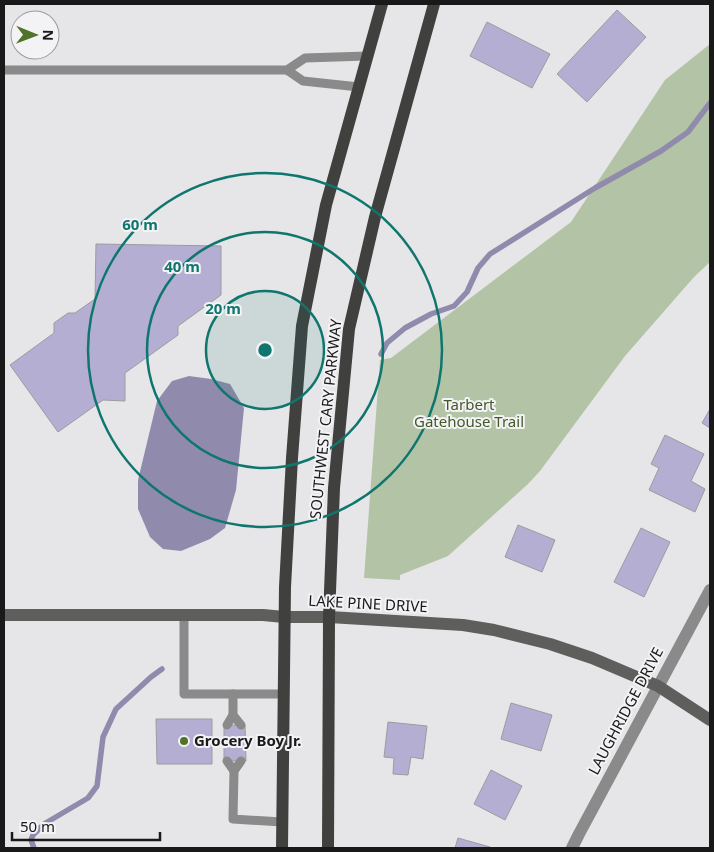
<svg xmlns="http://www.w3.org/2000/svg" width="714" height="852" font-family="'Noto Sans',sans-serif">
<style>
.green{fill:#b3c3a5}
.water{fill:#908bac}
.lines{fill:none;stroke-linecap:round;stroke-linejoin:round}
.stream{stroke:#908bac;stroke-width:5.5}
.building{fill:#b4afd2;stroke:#9c9b9e}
.lane{stroke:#898a89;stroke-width:9}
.street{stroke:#898a89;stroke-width:12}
.secondary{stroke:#5e5f5d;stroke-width:12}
.primary{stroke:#40413f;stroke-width:12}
.ring{fill:none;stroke:#0f766e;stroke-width:2.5}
.poi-dot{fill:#517229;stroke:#f3f3f6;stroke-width:2}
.labels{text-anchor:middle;stroke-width:4;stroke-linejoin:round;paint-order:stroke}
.park-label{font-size:15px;fill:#425927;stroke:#f3f3f6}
.street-label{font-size:15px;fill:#19191a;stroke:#f3f3f6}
.poi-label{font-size:15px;font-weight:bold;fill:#19191a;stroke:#f3f3f6;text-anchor:start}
.centre{fill:#0f766e;stroke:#f3f3f6;stroke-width:2.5}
.ring-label{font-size:15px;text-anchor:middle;font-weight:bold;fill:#0f766e;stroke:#f3f3f6;stroke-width:4;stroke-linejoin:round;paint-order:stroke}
</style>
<rect width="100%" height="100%" fill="#e6e5e8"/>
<polygon class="green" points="710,44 710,262 694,277 625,356 540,471 528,484 448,556 400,575 400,580 364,578 380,360 391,358 571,222 665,80"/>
<polygon class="water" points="189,376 211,379 230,384 244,408 236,490 225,528 210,539 181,551 163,549 150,537 138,509 138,480 157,401 172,381"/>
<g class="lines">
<g class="stream">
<polyline points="381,354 387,343 405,328 431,314 454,306 467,292 478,268 490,254 595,188 661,151 688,132 710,103"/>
<polyline points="34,848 31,840 33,835 44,824 88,798 97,786 103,737 116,709 151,677 162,669"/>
</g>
</g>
<g class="building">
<polygon points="617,10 646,37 587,102 557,74"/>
<polygon points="487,22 550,54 532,88 470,56"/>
<polygon points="96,244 221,246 221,295 178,326 178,335 125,373 125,401 103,400 58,432 10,365 54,333 54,323 68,313 75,313 95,299"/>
<polygon points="710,409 710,428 702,423"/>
<polygon points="665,435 704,454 691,481 705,489 695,512 649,490 659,468 651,464"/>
<polygon points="518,525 555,540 542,572 505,557"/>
<polygon points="641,528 670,542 644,597 614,582"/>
<polygon points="511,703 552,715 541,751 501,739"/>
<polygon points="156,719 212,719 212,764 157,764"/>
<polygon points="388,722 427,726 423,759 411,757 408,775 393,774 394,758 384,757"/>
<polygon points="224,725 245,725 246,761 224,761"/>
<polygon points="491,770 522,786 505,820 474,804"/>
<polygon points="458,838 490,847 489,848 455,848"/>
</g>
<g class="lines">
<g class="lane">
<polyline points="4,70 287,70 305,58 367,56"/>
<polyline points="287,70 303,81 359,87"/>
<polyline points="184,615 184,694 284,694"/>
<polyline points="233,694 233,715 241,725"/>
<polyline points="227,725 233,715"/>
<polyline points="227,761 234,771"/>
<polyline points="241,761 234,771 233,819 282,822"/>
</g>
<polyline class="street" points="572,848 579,834 710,590"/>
<polyline class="secondary" points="4,615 263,615 284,617 329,617 463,625 494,630 550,644 592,658 658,686 710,720"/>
<g class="primary">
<polyline points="282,848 285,587 292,458 302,326 326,205 382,4"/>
<polyline points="328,848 329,617 334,488 349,329 375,217 434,4"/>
</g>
</g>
<circle cx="265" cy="350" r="59" fill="#0f766e" fill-opacity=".12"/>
<g class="ring">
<circle cx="265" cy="350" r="59"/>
<circle cx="265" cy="350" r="118"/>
<circle cx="265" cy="350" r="177"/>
</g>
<circle class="poi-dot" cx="184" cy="741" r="5"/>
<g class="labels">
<g class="park-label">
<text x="469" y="410">Tarbert<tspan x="469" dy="17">Gatehouse Trail</tspan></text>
</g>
<g class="street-label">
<text transform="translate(326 419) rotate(-84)" y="5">SOUTHWEST CARY PARKWAY</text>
<text transform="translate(368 604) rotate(3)" y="5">LAKE PINE DRIVE</text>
<text transform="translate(626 711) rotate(-62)" y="5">LAUGHRIDGE DRIVE</text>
</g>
<g class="poi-label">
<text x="194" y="746">Grocery Boy Jr.</text>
</g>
</g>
<circle cx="265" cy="350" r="8" class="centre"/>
<g class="ring-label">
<text x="140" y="230">60 m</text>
<text x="182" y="272">40 m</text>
<text x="223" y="314">20 m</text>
</g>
<rect width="714" height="852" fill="none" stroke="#19191a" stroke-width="10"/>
<g transform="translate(35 35) rotate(91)"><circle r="24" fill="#f3f3f6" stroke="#9c9c9e"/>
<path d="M0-4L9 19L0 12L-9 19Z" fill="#517229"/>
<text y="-8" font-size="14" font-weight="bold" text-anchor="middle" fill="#19191a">N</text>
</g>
<path d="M12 832v8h148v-8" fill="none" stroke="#19191a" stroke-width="2.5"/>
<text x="20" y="832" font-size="15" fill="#19191a" stroke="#f3f3f6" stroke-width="4" paint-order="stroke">50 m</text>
</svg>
